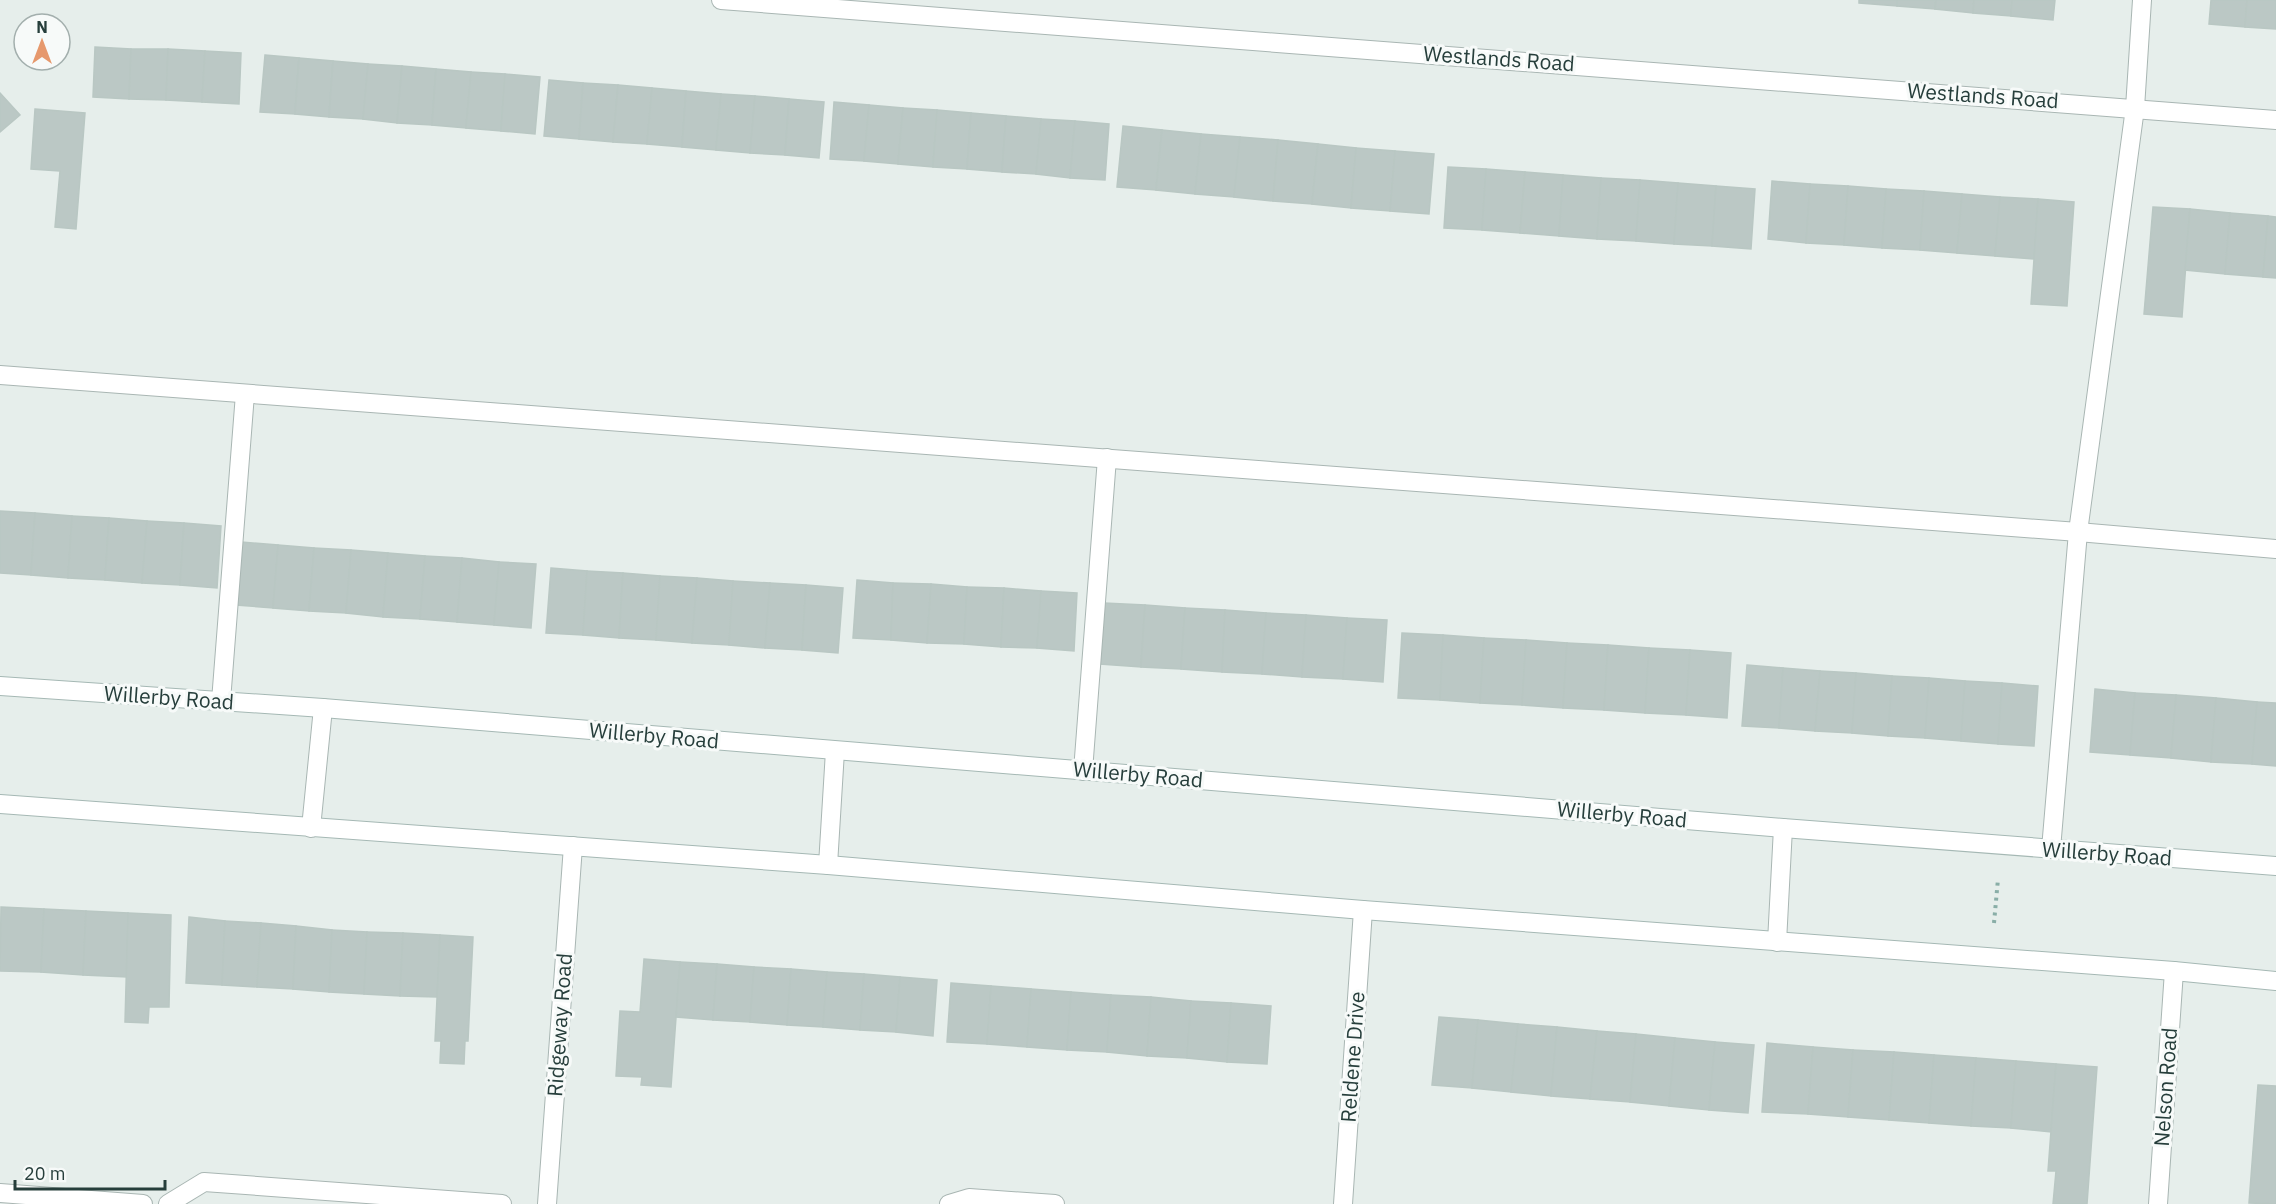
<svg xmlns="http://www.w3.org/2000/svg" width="2276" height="1204" font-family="'IBM Plex Sans',sans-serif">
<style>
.building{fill:#bbc8c5;stroke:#b9c7c3;stroke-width:1.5}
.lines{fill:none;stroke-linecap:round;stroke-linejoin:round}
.lane-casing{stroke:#a9b6b3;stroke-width:20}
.street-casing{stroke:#a9b6b3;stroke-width:20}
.secondary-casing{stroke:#a5b8b4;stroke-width:20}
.path{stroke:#89aea7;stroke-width:4;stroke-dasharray:3 4.5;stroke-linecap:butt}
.lane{stroke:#fff;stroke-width:18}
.street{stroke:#fff;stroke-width:18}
.secondary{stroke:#fff;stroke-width:18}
.labels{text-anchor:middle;stroke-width:6;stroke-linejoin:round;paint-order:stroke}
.street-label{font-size:21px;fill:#263e3b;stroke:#f7faf9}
</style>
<rect width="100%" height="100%" fill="#e6eeeb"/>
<g class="building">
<polygon points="1859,0 1897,0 1897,6 1859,3"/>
<polygon points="1897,0 1936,0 1935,9 1897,6"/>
<polygon points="1936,0 1974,0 1973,13 1935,9"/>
<polygon points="1974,0 2012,0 2011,16 1973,13"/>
<polygon points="2012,0 2055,0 2053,20 2011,16"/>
<polygon points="2211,0 2247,0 2245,27 2209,24"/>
<polygon points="2247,0 2276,0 2276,29 2245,27"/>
<polygon points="95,47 131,49 129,99 93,97"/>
<polygon points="131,49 168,49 166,100 129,99"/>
<polygon points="168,49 205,51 202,102 166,100"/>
<polygon points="205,51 241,53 239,104 202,102"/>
<polygon points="265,55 299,58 295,114 260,112"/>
<polygon points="299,58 333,61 329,117 295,114"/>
<polygon points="333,61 368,64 363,119 329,117"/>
<polygon points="368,64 402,66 397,123 363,119"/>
<polygon points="402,66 436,69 432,125 397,123"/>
<polygon points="436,69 471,72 466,128 432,125"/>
<polygon points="471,72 505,74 501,131 466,128"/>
<polygon points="505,74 540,77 535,134 501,131"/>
<polygon points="549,80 583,83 579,139 544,136"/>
<polygon points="583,83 618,85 613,142 579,139"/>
<polygon points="618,85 652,88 647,144 613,142"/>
<polygon points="652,88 686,91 682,147 647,144"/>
<polygon points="686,91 721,94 716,150 682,147"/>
<polygon points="0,93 20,115 0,132"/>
<polygon points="721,94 755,96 750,153 716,150"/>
<polygon points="755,96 789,99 785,155 750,153"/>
<polygon points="789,99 824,102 819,158 785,155"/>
<polygon points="834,102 869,105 864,161 830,159"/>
<polygon points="869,105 903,108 898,164 864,161"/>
<polygon points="903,108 937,110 933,167 898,164"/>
<polygon points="35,109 85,113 76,229 55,227 60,171 31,169"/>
<polygon points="937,110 971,113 967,169 933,167"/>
<polygon points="971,113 1006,116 1002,172 967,169"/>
<polygon points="1006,116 1041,119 1036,174 1002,172"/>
<polygon points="1041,119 1075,121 1070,178 1036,174"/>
<polygon points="1075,121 1109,124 1105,180 1070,178"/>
<polygon points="1123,126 1162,130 1156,190 1117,187"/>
<polygon points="1162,130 1201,134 1195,194 1156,190"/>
<polygon points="1201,134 1240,137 1234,197 1195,194"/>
<polygon points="1240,137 1278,140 1273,201 1234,197"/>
<polygon points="1278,140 1318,144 1312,204 1273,201"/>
<polygon points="1318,144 1356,148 1351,208 1312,204"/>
<polygon points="1356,148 1395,151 1390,211 1351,208"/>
<polygon points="1395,151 1434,154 1429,214 1390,211"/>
<polygon points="1448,167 1486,169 1482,230 1444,228"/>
<polygon points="1486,169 1525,172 1520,233 1482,230"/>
<polygon points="1525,172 1563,175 1559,236 1520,233"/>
<polygon points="1563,175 1601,178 1597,239 1559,236"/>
<polygon points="1601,178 1640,180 1636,241 1597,239"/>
<polygon points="1640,180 1678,183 1674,244 1636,241"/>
<polygon points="1772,181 1810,184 1806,243 1768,239"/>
<polygon points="1678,183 1716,186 1712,246 1674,244"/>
<polygon points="1810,184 1848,186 1844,245 1806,243"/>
<polygon points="1716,186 1755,189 1751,249 1712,246"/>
<polygon points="1848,186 1886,189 1882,248 1844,245"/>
<polygon points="1886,189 1924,191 1920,250 1882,248"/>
<polygon points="1924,191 1962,194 1957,253 1920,250"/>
<polygon points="1962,194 2000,197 1995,256 1957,253"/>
<polygon points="2000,197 2038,199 2034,259 1995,256"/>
<polygon points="2038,199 2074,202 2067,306 2031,304"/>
<polygon points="2153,207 2190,209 2182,317 2144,314"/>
<polygon points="2190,209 2230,213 2225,274 2185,270"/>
<polygon points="2230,213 2268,216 2263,277 2225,274"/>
<polygon points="2268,216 2276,217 2276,278 2263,277"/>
<polygon points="0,511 35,513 31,575 0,573"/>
<polygon points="35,513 72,516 68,578 31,575"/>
<polygon points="72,516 109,518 105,580 68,578"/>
<polygon points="109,518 147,521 142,583 105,580"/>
<polygon points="147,521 184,523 180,585 142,583"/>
<polygon points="184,523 221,526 217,588 180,585"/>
<polygon points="241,542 278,545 273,608 236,605"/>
<polygon points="278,545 314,548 309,611 273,608"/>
<polygon points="314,548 351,550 346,613 309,611"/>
<polygon points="351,550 388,553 383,617 346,613"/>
<polygon points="388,553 425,556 420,619 383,617"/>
<polygon points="425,556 462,558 457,622 420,619"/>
<polygon points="462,558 499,562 494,625 457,622"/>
<polygon points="499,562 536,564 531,628 494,625"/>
<polygon points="551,568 587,571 583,635 546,633"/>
<polygon points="587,571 623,573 619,638 583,635"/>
<polygon points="623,573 660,576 656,640 619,638"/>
<polygon points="660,576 697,578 692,643 656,640"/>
<polygon points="697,578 733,581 729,645 692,643"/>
<polygon points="857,580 893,583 891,640 853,638"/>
<polygon points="733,581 770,583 765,648 729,645"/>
<polygon points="770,583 806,585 802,650 765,648"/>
<polygon points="893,583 931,584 927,643 891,640"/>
<polygon points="931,584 967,587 964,644 927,643"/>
<polygon points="806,585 843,588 838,653 802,650"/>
<polygon points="967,587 1004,588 1001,647 964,644"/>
<polygon points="1004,588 1041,591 1037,648 1001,647"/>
<polygon points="1041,591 1077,593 1074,651 1037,648"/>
<polygon points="1104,603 1145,605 1141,667 1100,664"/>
<polygon points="1145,605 1185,608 1181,669 1141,667"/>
<polygon points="1185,608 1225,610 1222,672 1181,669"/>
<polygon points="1225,610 1266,613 1262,674 1222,672"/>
<polygon points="1266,613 1306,615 1302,677 1262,674"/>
<polygon points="1306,615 1347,618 1343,679 1302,677"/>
<polygon points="1347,618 1387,620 1383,682 1343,679"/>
<polygon points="1402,633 1443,635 1440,700 1398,698"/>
<polygon points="1443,635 1484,638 1480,703 1440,700"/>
<polygon points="1484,638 1526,640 1522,705 1480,703"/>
<polygon points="1526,640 1567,643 1563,708 1522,705"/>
<polygon points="1567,643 1608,645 1604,710 1563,708"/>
<polygon points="1608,645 1649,648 1645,713 1604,710"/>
<polygon points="1649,648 1690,650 1686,715 1645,713"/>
<polygon points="1690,650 1731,653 1727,718 1686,715"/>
<polygon points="1747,665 1783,668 1779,728 1742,726"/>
<polygon points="1783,668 1820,671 1815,731 1779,728"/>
<polygon points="1820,671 1856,673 1852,733 1815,731"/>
<polygon points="1856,673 1892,676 1888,736 1852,733"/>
<polygon points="1892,676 1929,678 1925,738 1888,736"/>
<polygon points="1929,678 1965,681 1961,741 1925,738"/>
<polygon points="1965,681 2002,683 1998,744 1961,741"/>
<polygon points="2002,683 2038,686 2034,746 1998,744"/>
<polygon points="2095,689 2135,693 2130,755 2090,752"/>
<polygon points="2135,693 2176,695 2171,758 2130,755"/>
<polygon points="2176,695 2216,698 2211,762 2171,758"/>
<polygon points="2216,698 2257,702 2252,764 2211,762"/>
<polygon points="2257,702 2276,703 2276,766 2252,764"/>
<polygon points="1,907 44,909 41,972 0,971"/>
<polygon points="44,909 86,911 83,975 41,972"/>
<polygon points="86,911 128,913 127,977 83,975"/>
<polygon points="128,913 171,915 169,1007 149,1007 148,1023 125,1022"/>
<polygon points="189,917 225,921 222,985 186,983"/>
<polygon points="225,921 261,923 257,987 222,985"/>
<polygon points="261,923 296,926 293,989 257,987"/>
<polygon points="296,926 332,930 329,992 293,989"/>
<polygon points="332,930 367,932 364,994 329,992"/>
<polygon points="367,932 403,933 400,996 364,994"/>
<polygon points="403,933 440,935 437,997 400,996"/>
<polygon points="440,935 473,937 468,1041 465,1041 464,1064 440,1063 441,1041 435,1041"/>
<polygon points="644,959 680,962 671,1087 641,1085 642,1077 616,1076 620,1011 640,1012"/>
<polygon points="680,962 717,964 713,1020 676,1017"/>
<polygon points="717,964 754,967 750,1022 713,1020"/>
<polygon points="754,967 791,969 787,1025 750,1022"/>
<polygon points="791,969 827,972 823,1027 787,1025"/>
<polygon points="827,972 864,974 860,1030 823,1027"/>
<polygon points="864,974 900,977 896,1032 860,1030"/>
<polygon points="900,977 937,980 933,1036 896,1032"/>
<polygon points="951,983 991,986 987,1044 947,1042"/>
<polygon points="991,986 1031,989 1027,1047 987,1044"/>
<polygon points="1031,989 1071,992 1067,1050 1027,1047"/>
<polygon points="1071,992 1111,995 1107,1052 1067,1050"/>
<polygon points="1111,995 1151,997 1147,1056 1107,1052"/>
<polygon points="1151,997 1191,1001 1187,1058 1147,1056"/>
<polygon points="1191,1001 1231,1003 1227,1062 1187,1058"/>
<polygon points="1231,1003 1271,1006 1267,1064 1227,1062"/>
<polygon points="1439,1017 1478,1020 1472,1088 1432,1085"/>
<polygon points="1478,1020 1518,1024 1511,1092 1472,1088"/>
<polygon points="1518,1024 1557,1027 1551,1096 1511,1092"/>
<polygon points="1557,1027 1597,1031 1590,1099 1551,1096"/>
<polygon points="1597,1031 1636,1034 1630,1102 1590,1099"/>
<polygon points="1636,1034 1675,1038 1669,1106 1630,1102"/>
<polygon points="1675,1038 1715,1042 1709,1110 1669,1106"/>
<polygon points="1715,1042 1754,1045 1748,1113 1709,1110"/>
<polygon points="1767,1043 1813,1047 1808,1114 1762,1112"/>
<polygon points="1813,1047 1853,1050 1848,1117 1808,1114"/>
<polygon points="1853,1050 1894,1052 1889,1120 1848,1117"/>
<polygon points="1894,1052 1934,1055 1929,1123 1889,1120"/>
<polygon points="1934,1055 1976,1058 1971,1126 1929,1123"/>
<polygon points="1976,1058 2016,1061 2011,1128 1971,1126"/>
<polygon points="2016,1061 2056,1064 2051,1132 2011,1128"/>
<polygon points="2056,1064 2097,1067 2087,1204 2053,1204 2056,1171 2048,1171"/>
<polygon points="2258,1085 2276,1086 2276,1204 2249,1203"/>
</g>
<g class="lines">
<defs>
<g id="lane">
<polyline points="0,375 2078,532 2276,549"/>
<polyline points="221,701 245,394"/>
<polyline points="1083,771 1107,458"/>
<polyline points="311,828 323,708"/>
<polyline points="2051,849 2078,532 2135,108"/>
<polyline points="828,865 835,751"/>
<polyline points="1777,942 1783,828"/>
<polyline points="0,1193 143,1204"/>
<polyline points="168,1204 204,1182 502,1204"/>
<polyline points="949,1204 969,1198 1055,1204"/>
</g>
<g id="street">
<polyline points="721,0 2276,120"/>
<polyline points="2135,108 2142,0"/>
<polyline points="547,1204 573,846"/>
<polyline points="1343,1204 1363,910"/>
<polyline points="2158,1204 2174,971"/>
</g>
<g id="secondary">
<polyline points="0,686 323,708 1783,828 2276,866"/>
<polyline points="0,804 828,865 1363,910 2174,971 2276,981"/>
</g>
</defs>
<use href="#lane" class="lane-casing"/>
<use href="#street" class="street-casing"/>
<use href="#secondary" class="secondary-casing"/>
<polyline class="path" points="1994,923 1998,879"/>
<use href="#lane" class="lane"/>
<use href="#street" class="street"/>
<use href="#secondary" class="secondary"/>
</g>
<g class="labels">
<g class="street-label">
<text transform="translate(1499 59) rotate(4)" y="7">Westlands Road</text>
<text transform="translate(1983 96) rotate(4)" y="7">Westlands Road</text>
<text transform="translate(169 698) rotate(4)" y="7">Willerby Road</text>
<text transform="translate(654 736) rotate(5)" y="7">Willerby Road</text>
<text transform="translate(1138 775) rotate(5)" y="7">Willerby Road</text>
<text transform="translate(1622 815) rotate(5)" y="7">Willerby Road</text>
<text transform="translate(2107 854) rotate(4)" y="7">Willerby Road</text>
<text transform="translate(560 1025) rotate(-86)" y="7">Ridgeway Road</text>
<text transform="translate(1353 1057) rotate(-86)" y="7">Reldene Drive</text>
<text transform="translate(2166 1087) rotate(-86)" y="7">Nelson Road</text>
</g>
</g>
<g transform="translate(42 42)"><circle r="28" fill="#f7faf9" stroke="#a3afad" stroke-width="1.5"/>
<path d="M0-4.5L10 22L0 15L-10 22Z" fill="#e6986c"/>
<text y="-9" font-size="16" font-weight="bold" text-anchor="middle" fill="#263e3b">N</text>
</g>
<path d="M15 1180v9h150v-9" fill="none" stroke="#263e3b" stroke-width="3"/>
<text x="24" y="1180" font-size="18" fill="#263e3b" stroke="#f7faf9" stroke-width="4.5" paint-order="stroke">20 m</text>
</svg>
